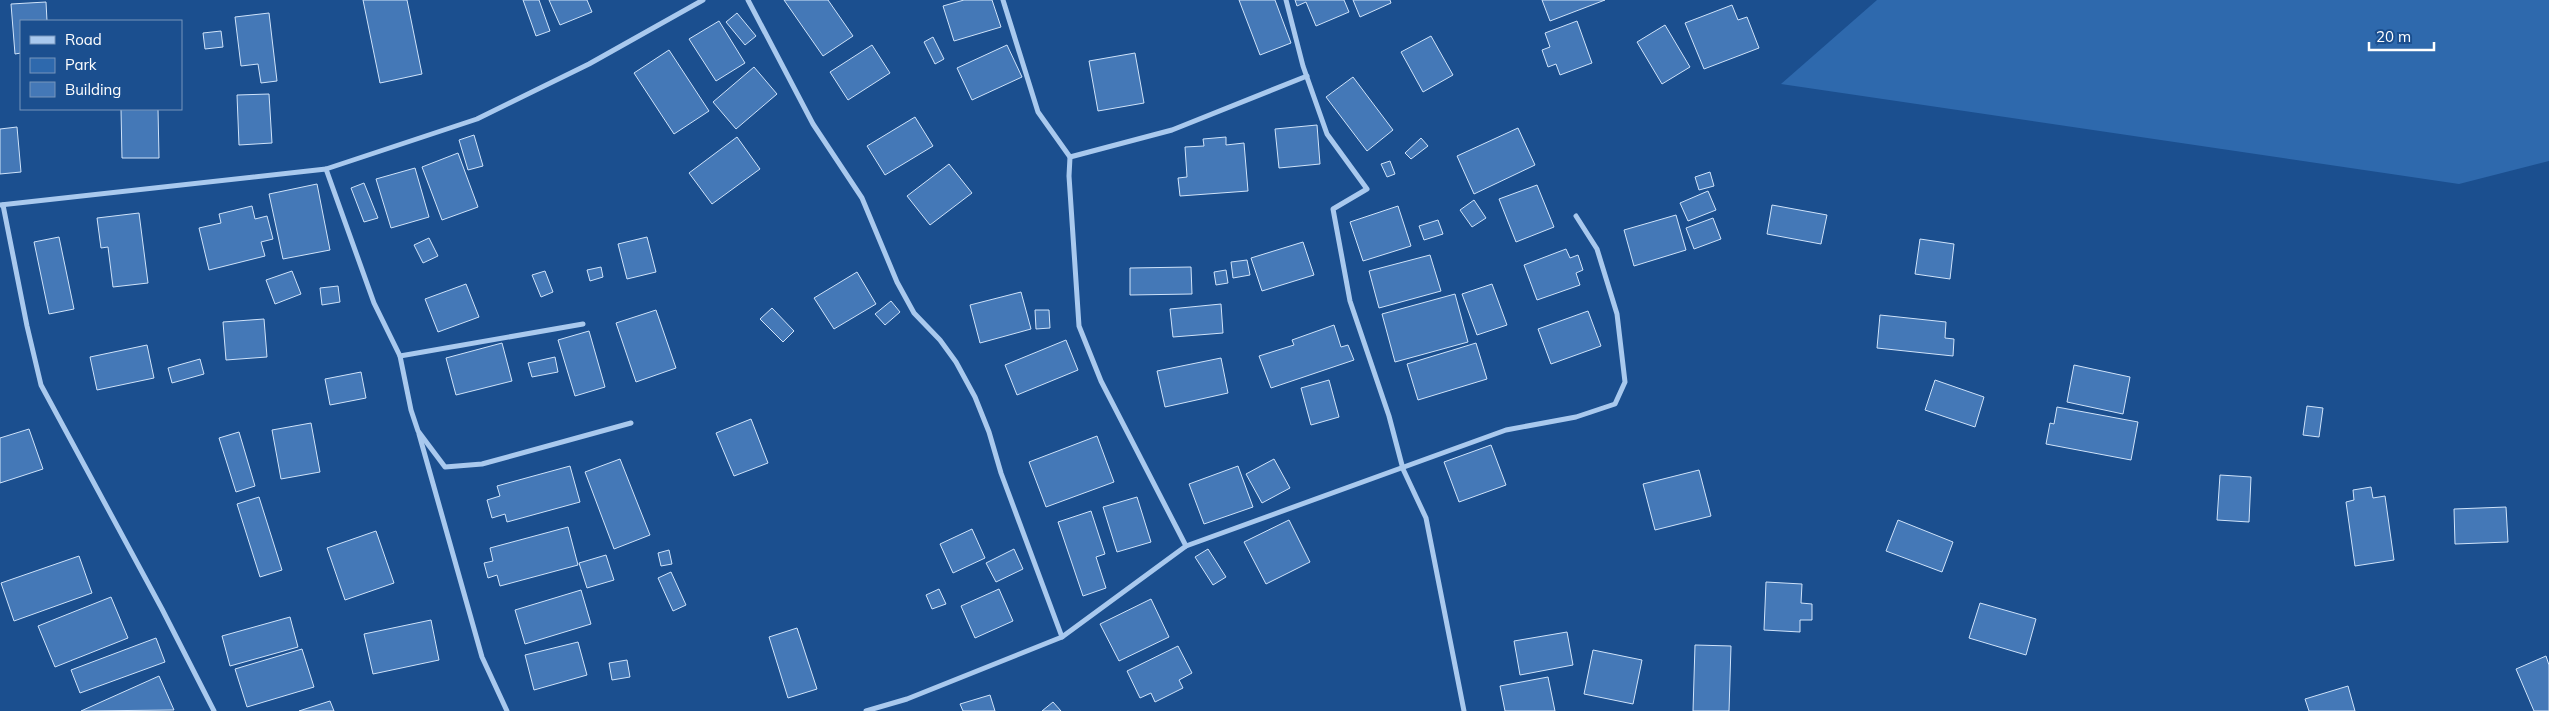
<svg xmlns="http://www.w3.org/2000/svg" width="2549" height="711" font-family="Mulish,sans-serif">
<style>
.green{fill:#2e69ad}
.building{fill:#4478b7;stroke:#cfe3fa}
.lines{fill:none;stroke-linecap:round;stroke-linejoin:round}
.street{stroke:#a9c9ee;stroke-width:5}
</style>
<rect width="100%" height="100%" fill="#1b4f8f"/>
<polygon class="green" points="1877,0 2549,0 2549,161 2459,184 1781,84"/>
<g class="building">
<polygon points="363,0 407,0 422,74 380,83"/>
<polygon points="523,0 539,0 550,31 536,36"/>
<polygon points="549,0 587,0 592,12 560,25"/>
<polygon points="784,0 828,0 853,36 823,56"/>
<polygon points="964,0 992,0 1001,27 954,41 943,6"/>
<polygon points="1239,0 1275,0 1291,43 1260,55"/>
<polygon points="1295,0 1344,0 1349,12 1316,26 1306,2 1297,6"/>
<polygon points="1353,0 1390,0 1391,3 1360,17"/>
<polygon points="1542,0 1605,0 1550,21"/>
<polygon points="46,2 47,21 21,21 21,53 15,54 11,4"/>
<polygon points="1732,5 1738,20 1747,17 1759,48 1704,69 1685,23"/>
<polygon points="269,13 277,81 261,83 258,64 241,66 235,17"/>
<polygon points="737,13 756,36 745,45 726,22"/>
<polygon points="719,21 745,63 716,81 689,39"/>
<polygon points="1577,21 1592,63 1560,75 1556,64 1548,67 1542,50 1550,47 1545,33"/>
<polygon points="1665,25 1690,67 1662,84 1637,42"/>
<polygon points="221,31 223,47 205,49 203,33"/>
<polygon points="1431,36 1453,75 1423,92 1401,52"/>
<polygon points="933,37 944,59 935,64 924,42"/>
<polygon points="872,45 890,73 848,100 830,72"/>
<polygon points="1007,45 1022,77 972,100 957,68"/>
<polygon points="669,50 709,111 674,134 634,73"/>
<polygon points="1135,53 1144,103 1098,111 1089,61"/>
<polygon points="754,67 777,94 736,129 713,102"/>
<polygon points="1353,77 1393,130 1367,151 1326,97"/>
<polygon points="269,94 272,143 239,145 237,95"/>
<polygon points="121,109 158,109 159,158 122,158"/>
<polygon points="915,117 933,146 885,175 867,146"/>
<polygon points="1317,125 1320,164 1279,168 1275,129"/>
<polygon points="17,127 21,172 0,174 0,129"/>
<polygon points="1518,128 1535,165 1474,194 1457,156"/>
<polygon points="474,135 483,166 468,170 459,140"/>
<polygon points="737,137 760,169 712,204 689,173"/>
<polygon points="1226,137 1226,145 1244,143 1248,191 1180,196 1178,178 1187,177 1185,147 1204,146 1203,139"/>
<polygon points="1421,138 1428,146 1411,159 1405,153"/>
<polygon points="458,153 478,207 442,220 422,167"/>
<polygon points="1390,161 1395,174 1387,177 1381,164"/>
<polygon points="949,164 972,193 930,225 907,196"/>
<polygon points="415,168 429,217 391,228 376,179"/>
<polygon points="1710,172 1714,186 1699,190 1695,177"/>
<polygon points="364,183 378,218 364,222 351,188"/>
<polygon points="317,184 330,250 283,259 269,194"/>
<polygon points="1537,185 1554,227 1516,242 1499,199"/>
<polygon points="1708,191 1716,210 1688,221 1680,203"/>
<polygon points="1474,200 1486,218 1472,227 1460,210"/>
<polygon points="1772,205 1827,215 1821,244 1767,234"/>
<polygon points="252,206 255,219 267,216 273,239 261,242 265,256 209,270 199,228 221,223 219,214"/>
<polygon points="1398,206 1411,246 1363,261 1350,222"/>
<polygon points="139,213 148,283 113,287 108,247 101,248 97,218"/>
<polygon points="1676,215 1686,250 1634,266 1624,230"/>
<polygon points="1713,218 1721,239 1694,249 1686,228"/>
<polygon points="1438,220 1443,234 1424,240 1419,226"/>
<polygon points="59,237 74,309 49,314 34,242"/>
<polygon points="647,237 656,272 627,279 618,244"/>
<polygon points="429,238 438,256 423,263 414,245"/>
<polygon points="1920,239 1954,244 1950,279 1915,274"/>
<polygon points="1303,242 1314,275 1262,291 1251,258"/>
<polygon points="1566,249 1570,258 1578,255 1583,270 1576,273 1580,285 1537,300 1524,265"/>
<polygon points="1430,255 1441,291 1379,308 1369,271"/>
<polygon points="1247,260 1250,275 1233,278 1231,262"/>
<polygon points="601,267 603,277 590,281 587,270"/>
<polygon points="1191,267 1192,294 1130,295 1130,268"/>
<polygon points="1226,270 1228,283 1216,285 1214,272"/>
<polygon points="292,271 301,294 275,304 266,280"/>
<polygon points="545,271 553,292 541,297 532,275"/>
<polygon points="857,272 876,304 834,329 814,298"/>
<polygon points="466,284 479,317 438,332 425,299"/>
<polygon points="1492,284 1507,325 1477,335 1462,294"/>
<polygon points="338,286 340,302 322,305 320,288"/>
<polygon points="1021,292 1031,329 980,343 970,305"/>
<polygon points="1455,294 1468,342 1395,362 1382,314"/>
<polygon points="891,301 900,312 885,325 875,314"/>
<polygon points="1221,304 1223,333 1173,337 1170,309"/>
<polygon points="772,308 794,331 783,342 760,319"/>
<polygon points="656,310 676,368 636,382 616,323"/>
<polygon points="1035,310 1049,310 1050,328 1036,329"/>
<polygon points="1588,311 1601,346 1551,364 1538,329"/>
<polygon points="1880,315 1946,322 1945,338 1954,339 1953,356 1877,348"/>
<polygon points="264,319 267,357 226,360 223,322"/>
<polygon points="1334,325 1341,347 1348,345 1354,360 1271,388 1259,356 1294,345 1292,340"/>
<polygon points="589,331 605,387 575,396 558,340"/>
<polygon points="1066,340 1078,370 1017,395 1005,365"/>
<polygon points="502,343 512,381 456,395 446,358"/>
<polygon points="1476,343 1487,379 1418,400 1407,364"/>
<polygon points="147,345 154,378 97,390 90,357"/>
<polygon points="555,357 558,372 532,377 528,363"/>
<polygon points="1221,358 1228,393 1165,407 1157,371"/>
<polygon points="200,359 204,374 172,383 168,368"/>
<polygon points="2074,365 2130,377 2123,414 2067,402"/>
<polygon points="361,372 366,398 330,405 325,379"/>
<polygon points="1329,380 1339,417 1311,425 1301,388"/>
<polygon points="1935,380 1984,397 1975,427 1925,410"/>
<polygon points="2307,406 2323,408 2319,437 2303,435"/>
<polygon points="2057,407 2138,422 2131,460 2046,444 2050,423 2054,424"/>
<polygon points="751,419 768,463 734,476 716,433"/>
<polygon points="311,423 320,472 281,479 272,430"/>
<polygon points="29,429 43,469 0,483 0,438"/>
<polygon points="239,432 255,486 236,492 219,438"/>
<polygon points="1097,436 1114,482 1046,507 1029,462"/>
<polygon points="1491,445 1506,485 1459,502 1444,462"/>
<polygon points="620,459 650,535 614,549 585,472"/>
<polygon points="1274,459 1290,488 1262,503 1246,474"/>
<polygon points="570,466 580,502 507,522 505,514 492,518 487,500 500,496 497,486"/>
<polygon points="1238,466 1253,507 1204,524 1189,484"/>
<polygon points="1699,470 1711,516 1655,530 1643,484"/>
<polygon points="2220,475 2251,477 2249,522 2217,520"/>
<polygon points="2371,487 2373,498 2385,496 2394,560 2355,566 2346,502 2354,500 2353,490"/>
<polygon points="259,497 282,570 260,577 237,504"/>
<polygon points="1137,497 1151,542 1117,552 1103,507"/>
<polygon points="2506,507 2508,542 2455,544 2454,509"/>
<polygon points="1091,511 1105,554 1096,557 1106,588 1083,596 1058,522"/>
<polygon points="1289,520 1310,562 1266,584 1244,542"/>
<polygon points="1898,520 1953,542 1942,572 1886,551"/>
<polygon points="568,527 578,565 500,586 497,575 488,578 484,563 493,561 490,548"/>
<polygon points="972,529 985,558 953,573 940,544"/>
<polygon points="376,531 394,583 345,600 327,548"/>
<polygon points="1014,549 1023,569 996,582 986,563"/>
<polygon points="1208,549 1226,577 1213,585 1195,557"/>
<polygon points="669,550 672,564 661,566 658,553"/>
<polygon points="606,555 614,580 587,588 579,563"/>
<polygon points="79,556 92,593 14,621 1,583"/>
<polygon points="671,572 686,605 673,611 658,578"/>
<polygon points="1766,582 1802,584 1801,603 1812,604 1812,620 1800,620 1800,632 1764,630"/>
<polygon points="939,589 946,604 932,609 926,595"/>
<polygon points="999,589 1013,621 975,638 961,606"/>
<polygon points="581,590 591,624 525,644 515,610"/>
<polygon points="111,597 128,638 55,667 38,626"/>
<polygon points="1151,599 1169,637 1119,661 1100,624"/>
<polygon points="1980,603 2036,619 2026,655 1969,638"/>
<polygon points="290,617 298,647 230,666 222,636"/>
<polygon points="431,620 439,660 373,674 364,634"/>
<polygon points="797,628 817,689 788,698 769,637"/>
<polygon points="1567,632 1573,665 1520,675 1514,641"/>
<polygon points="156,638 165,662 80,693 71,670"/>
<polygon points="578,642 587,675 534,690 525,655"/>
<polygon points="1695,645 1731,646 1729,711 1693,711"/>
<polygon points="1178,646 1192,673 1179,680 1183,688 1155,702 1151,693 1140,698 1127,671"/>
<polygon points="302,649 314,687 247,707 235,669"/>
<polygon points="1593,650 1642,660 1633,704 1584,694"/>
<polygon points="2546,656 2549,665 2549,711 2534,711 2516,669"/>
<polygon points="627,660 630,677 612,680 609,663"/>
<polygon points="159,676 174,710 81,711"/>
<polygon points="1548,677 1555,711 1505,711 1500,686"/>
<polygon points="2348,686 2355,711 2309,711 2305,699"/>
<polygon points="990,695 995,711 963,711 960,704"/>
<polygon points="330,701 334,711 299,711"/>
<polygon points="1053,702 1061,711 1042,711"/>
</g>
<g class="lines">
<g class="street">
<polyline points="748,0 813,124 862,198 897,282 914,313 940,340 956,362 975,397 989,432 1001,473 1062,637"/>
<polyline points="1003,0 1038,112 1070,157 1069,176 1079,326 1101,381 1186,546"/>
<polyline points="1286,0 1303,66 1327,134 1367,189 1333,209 1350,301 1389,416 1403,469 1426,518 1464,711"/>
<polyline points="1070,157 1172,130 1307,76"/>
<polyline points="326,169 374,303 400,356 411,410 418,431 445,467 482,464 631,423"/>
<polyline points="0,205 326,169 477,119 589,64 703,0"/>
<polyline points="3,205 27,326 41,385 162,609 214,711"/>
<polyline points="400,356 583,324"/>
<polyline points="419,434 482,657 507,711"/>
<polyline points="866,711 907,699 1062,637 1186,546 1506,430 1576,417 1615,404 1625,382 1617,314 1597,249 1576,216"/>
</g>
</g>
<rect x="20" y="20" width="162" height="90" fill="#1b4f8f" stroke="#7695bc"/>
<rect x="30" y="36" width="25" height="8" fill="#a9c9ee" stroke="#7695bc"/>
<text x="65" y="45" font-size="15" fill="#ffffff">Road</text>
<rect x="30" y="58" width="25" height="15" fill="#2e69ad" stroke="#7695bc"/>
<text x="65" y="70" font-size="15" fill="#ffffff">Park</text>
<rect x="30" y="82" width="25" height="15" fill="#4478b7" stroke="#7695bc"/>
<text x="65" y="95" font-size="15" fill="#ffffff">Building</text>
<path d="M2369 42v8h65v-8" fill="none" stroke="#ffffff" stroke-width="2.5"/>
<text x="2376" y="42" font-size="15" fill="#ffffff" stroke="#1b4f8f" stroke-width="4" paint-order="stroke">20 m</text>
</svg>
